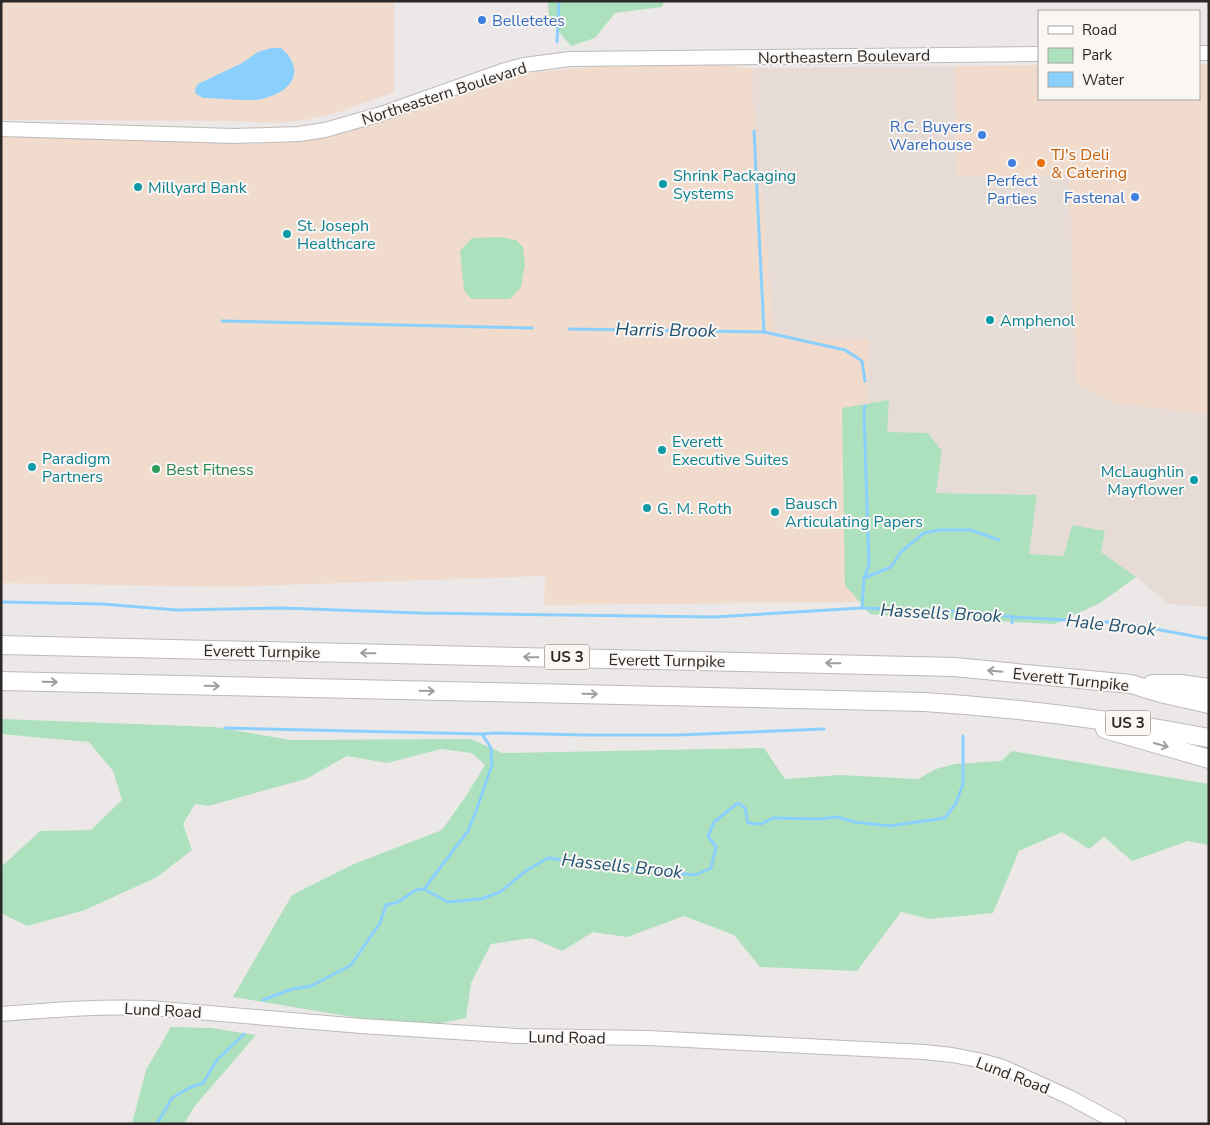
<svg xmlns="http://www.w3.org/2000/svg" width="1210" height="1125" font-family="'Nunito Sans',sans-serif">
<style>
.commercial{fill:#f0dbcd}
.built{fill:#e7dbd6}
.green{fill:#ade1be}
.water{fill:#8bd0fd}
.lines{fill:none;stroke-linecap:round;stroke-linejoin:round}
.stream{stroke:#8bd0fd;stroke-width:3}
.secondary-casing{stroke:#bdbab8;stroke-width:16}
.highway-casing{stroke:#bdbab8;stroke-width:20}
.secondary{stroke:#fff;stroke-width:14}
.highway{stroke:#fff;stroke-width:18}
.oneway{stroke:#9f9f9e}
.shop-dot{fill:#3f7fe0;stroke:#f9f6f4;stroke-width:2}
.food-dot{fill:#e8710a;stroke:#f9f6f4;stroke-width:2}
.culture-dot{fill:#0f9aa8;stroke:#f9f6f4;stroke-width:2}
.leisure-dot{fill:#2e9e5b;stroke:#f9f6f4;stroke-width:2}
.labels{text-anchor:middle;stroke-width:4;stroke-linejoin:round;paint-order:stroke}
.shield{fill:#f9f6f4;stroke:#686665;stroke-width:1}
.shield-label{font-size:15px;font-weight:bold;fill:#2a2928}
.shop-label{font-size:16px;fill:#366cbe;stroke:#f9f6f4;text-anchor:end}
.street-label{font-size:16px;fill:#2a2928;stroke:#f9f6f4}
.food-label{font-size:16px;fill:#c56008;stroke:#f9f6f4;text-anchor:start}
.culture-label{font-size:16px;fill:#0d838f;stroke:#f9f6f4;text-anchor:start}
.leisure-label{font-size:16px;fill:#27864d;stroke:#f9f6f4;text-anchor:start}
.water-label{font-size:18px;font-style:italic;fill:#1e5270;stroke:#f9f6f4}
</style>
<rect width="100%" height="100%" fill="#ece8e7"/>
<g class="commercial">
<polygon points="1,1 394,1 394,92 336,113 305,120 276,123 234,121 1,120"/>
<polygon points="1199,64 1209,64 1209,414 1116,404 1075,383 1069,175 956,177 955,66 1039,65 1039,99 1199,99"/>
<polygon points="717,65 753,68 754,112 869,339 867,602 544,605 545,576 228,587 1,583 1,135 249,144 297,142 328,137 379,121 474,88 527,73 590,67"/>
</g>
<polygon class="built" points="955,66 956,177 1069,175 1076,383 1116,404 1209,414 1209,607 1168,604 1136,577 1101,552 1105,531 1064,556 1029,554 1037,495 936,493 942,451 868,432 869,339 775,338 754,112 753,68"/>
<g class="green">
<polygon points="548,1 664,1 662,7 615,13 595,38 571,46 549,20"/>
<polygon points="500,237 516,240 523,247 525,264 521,287 510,299 471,299 464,290 460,251 472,238"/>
<polygon points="889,400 887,432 928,433 942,451 936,493 1037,495 1029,554 1064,556 1072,525 1105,531 1101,552 1136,577 1100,603 1055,624 906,617 870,614 845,585 842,408"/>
<polygon points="1,719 215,727 291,740 471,739 502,753 764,748 785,779 839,775 918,779 936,769 955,764 1001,761 1012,751 1209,784 1209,845 1188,841 1132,861 1104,837 1089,849 1062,832 1019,851 993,913 930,919 901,912 857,971 760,967 734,935 684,916 627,937 593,932 562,951 532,938 491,944 471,983 466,1018 432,1025 376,1021 233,997 292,895 354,864 442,830 466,796 485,765 472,753 441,749 387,763 347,756 306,779 208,806 195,804 183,824 192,850 157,877 85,910 27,926 1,913 1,867 40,831 91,830 122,800 113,771 89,742 1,734"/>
<polygon points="171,1027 211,1028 256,1035 194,1107 184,1124 132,1124 146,1070"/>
</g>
<path class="water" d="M271,48H281C307,71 292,92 262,99C250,102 218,98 203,98L196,94L195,89L198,84L242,63L258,52Z"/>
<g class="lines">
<g class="stream">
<polyline points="557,42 559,1"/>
<polyline points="754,131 764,332"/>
<polyline points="222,321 532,328"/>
<polyline points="569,329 764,332 845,350 862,361 865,381"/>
<polyline points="865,406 864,413 869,565 864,578 862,608 972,612 1013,617 1123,623 1209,639"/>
<polyline points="864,578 891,567 901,552 924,533 940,530 971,530 999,540"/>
<polyline points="1,602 102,604 177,610 282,608 420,613 714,617 862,608"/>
<polyline points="1012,623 1013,617"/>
<polyline points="225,728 482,734 491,748 492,765 476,811 468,831 424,889"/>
<polyline points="482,734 495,733 587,735 678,735 824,729"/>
<polyline points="263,1000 292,989 311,986 351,965 380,923 386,905 398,902 416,890 424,889 448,902 481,899 500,892 527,870 548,858 641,870 695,875 711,868 716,847 708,836 714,822 738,803 745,808 748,823 761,824 773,818 819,819 837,817 855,822 889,826 945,818 956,803 963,784 963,736"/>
<polyline points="157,1124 172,1098 189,1088 203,1083 217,1060 244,1034"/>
</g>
<defs>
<g id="secondary">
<polyline points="1199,53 1209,53"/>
<polyline points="1,129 234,136 299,134 325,130 381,114 502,71 524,65 570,59 1039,54"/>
<path d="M1,1014C51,1010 101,1006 150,1008L361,1026L517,1036L648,1038L924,1052L952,1055L978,1060L1003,1067L1069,1097L1119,1124"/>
</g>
<g id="highway">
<polyline points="1,645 954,667 1131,684 1160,693 1209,704"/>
<path d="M1,681L924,702C1020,708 1114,720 1209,738"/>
<polyline points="1152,684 1180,684 1209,688"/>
<polyline points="1105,729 1209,759"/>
</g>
</defs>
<use href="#secondary" class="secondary-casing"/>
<use href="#highway" class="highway-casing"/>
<use href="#secondary" class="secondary"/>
<use href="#highway" class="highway"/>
</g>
<defs><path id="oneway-shaft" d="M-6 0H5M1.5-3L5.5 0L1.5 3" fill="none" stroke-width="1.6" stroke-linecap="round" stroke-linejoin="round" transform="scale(1.25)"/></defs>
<g class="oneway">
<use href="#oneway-shaft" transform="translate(368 653) rotate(-179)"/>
<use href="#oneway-shaft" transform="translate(531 657) rotate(-179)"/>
<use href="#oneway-shaft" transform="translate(833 663) rotate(-179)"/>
<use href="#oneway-shaft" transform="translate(995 671) rotate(-175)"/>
<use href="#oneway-shaft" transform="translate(50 682) rotate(1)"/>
<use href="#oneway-shaft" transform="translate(212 686) rotate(1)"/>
<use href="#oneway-shaft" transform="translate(427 691) rotate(1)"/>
<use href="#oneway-shaft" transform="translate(590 694) rotate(1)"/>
<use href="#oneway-shaft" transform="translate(1161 745) rotate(16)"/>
</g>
<g class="shop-dot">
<circle cx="482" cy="20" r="5"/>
<circle cx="982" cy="135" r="5"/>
<circle cx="1012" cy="163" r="5"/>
<circle cx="1135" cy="197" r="5"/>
</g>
<circle class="food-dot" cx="1041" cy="163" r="5"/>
<g class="culture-dot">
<circle cx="663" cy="184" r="5"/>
<circle cx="138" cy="187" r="5"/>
<circle cx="287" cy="234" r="5"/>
<circle cx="990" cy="320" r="5"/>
<circle cx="662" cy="450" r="5"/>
<circle cx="32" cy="467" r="5"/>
<circle cx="1194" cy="480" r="5"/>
<circle cx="647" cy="508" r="5"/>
<circle cx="775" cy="512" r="5"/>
</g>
<circle class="leisure-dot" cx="156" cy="469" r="5"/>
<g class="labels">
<g class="shield">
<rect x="544.5" y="644.5" width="45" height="25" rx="4"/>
<rect x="1105.5" y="710.5" width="45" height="25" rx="4"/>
</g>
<g class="shield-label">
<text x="567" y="662">US 3</text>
<text x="1128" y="728">US 3</text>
</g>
<g class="shop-label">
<text x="492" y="26" text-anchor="start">Belletetes</text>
<text x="972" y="132">R.C. Buyers<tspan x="972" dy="18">Warehouse</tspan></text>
<text x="1012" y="186" text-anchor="middle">Perfect<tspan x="1012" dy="18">Parties</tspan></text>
<text x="1125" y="203">Fastenal</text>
</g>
<g class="street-label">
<text transform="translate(844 56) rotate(-1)" y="6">Northeastern Boulevard</text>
<text transform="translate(444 93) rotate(-18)" y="6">Northeastern Boulevard</text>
<text transform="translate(262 651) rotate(1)" y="6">Everett Turnpike</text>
<text transform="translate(667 660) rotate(1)" y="6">Everett Turnpike</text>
<text transform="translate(1071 679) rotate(6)" y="6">Everett Turnpike</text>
<text transform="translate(163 1010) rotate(3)" y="6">Lund Road</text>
<text transform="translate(567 1037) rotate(1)" y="6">Lund Road</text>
<text transform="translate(1013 1075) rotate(21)" y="6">Lund Road</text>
</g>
<g class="food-label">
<text x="1051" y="160">TJ's Deli<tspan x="1051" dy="18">&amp; Catering</tspan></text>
</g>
<g class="culture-label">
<text x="673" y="181">Shrink Packaging<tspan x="673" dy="18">Systems</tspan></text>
<text x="148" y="193">Millyard Bank</text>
<text x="297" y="231">St. Joseph<tspan x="297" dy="18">Healthcare</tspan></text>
<text x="1000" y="326">Amphenol</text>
<text x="672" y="447">Everett<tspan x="672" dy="18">Executive Suites</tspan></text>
<text x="42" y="464">Paradigm<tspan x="42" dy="18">Partners</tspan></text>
<text x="1184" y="477" text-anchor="end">McLaughlin<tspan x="1184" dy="18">Mayflower</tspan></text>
<text x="785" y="509">Bausch<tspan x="785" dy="18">Articulating Papers</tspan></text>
<text x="657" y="514">G. M. Roth</text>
</g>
<g class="leisure-label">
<text x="166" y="475">Best Fitness</text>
</g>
<g class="water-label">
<text transform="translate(666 330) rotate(1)" y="6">Harris Brook</text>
<text transform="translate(941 613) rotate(3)" y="6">Hassells Brook</text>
<text transform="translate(1111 625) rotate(6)" y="6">Hale Brook</text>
<text transform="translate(622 866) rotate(6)" y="6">Hassells Brook</text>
</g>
</g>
<rect width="1210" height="1125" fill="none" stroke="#2a2928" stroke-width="5"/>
<rect x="1038" y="10" width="162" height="90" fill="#f9f6f4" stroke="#a6a4a2"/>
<rect x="1048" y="26" width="25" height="8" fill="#ffffff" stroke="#a6a4a2"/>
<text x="1082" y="35" font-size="15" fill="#2a2928">Road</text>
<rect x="1048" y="48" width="25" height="15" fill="#ade1be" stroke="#a6a4a2"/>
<text x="1082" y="60" font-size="15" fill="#2a2928">Park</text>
<rect x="1048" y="72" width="25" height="15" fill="#8bd0fd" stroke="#a6a4a2"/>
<text x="1082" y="85" font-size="15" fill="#2a2928">Water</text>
</svg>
